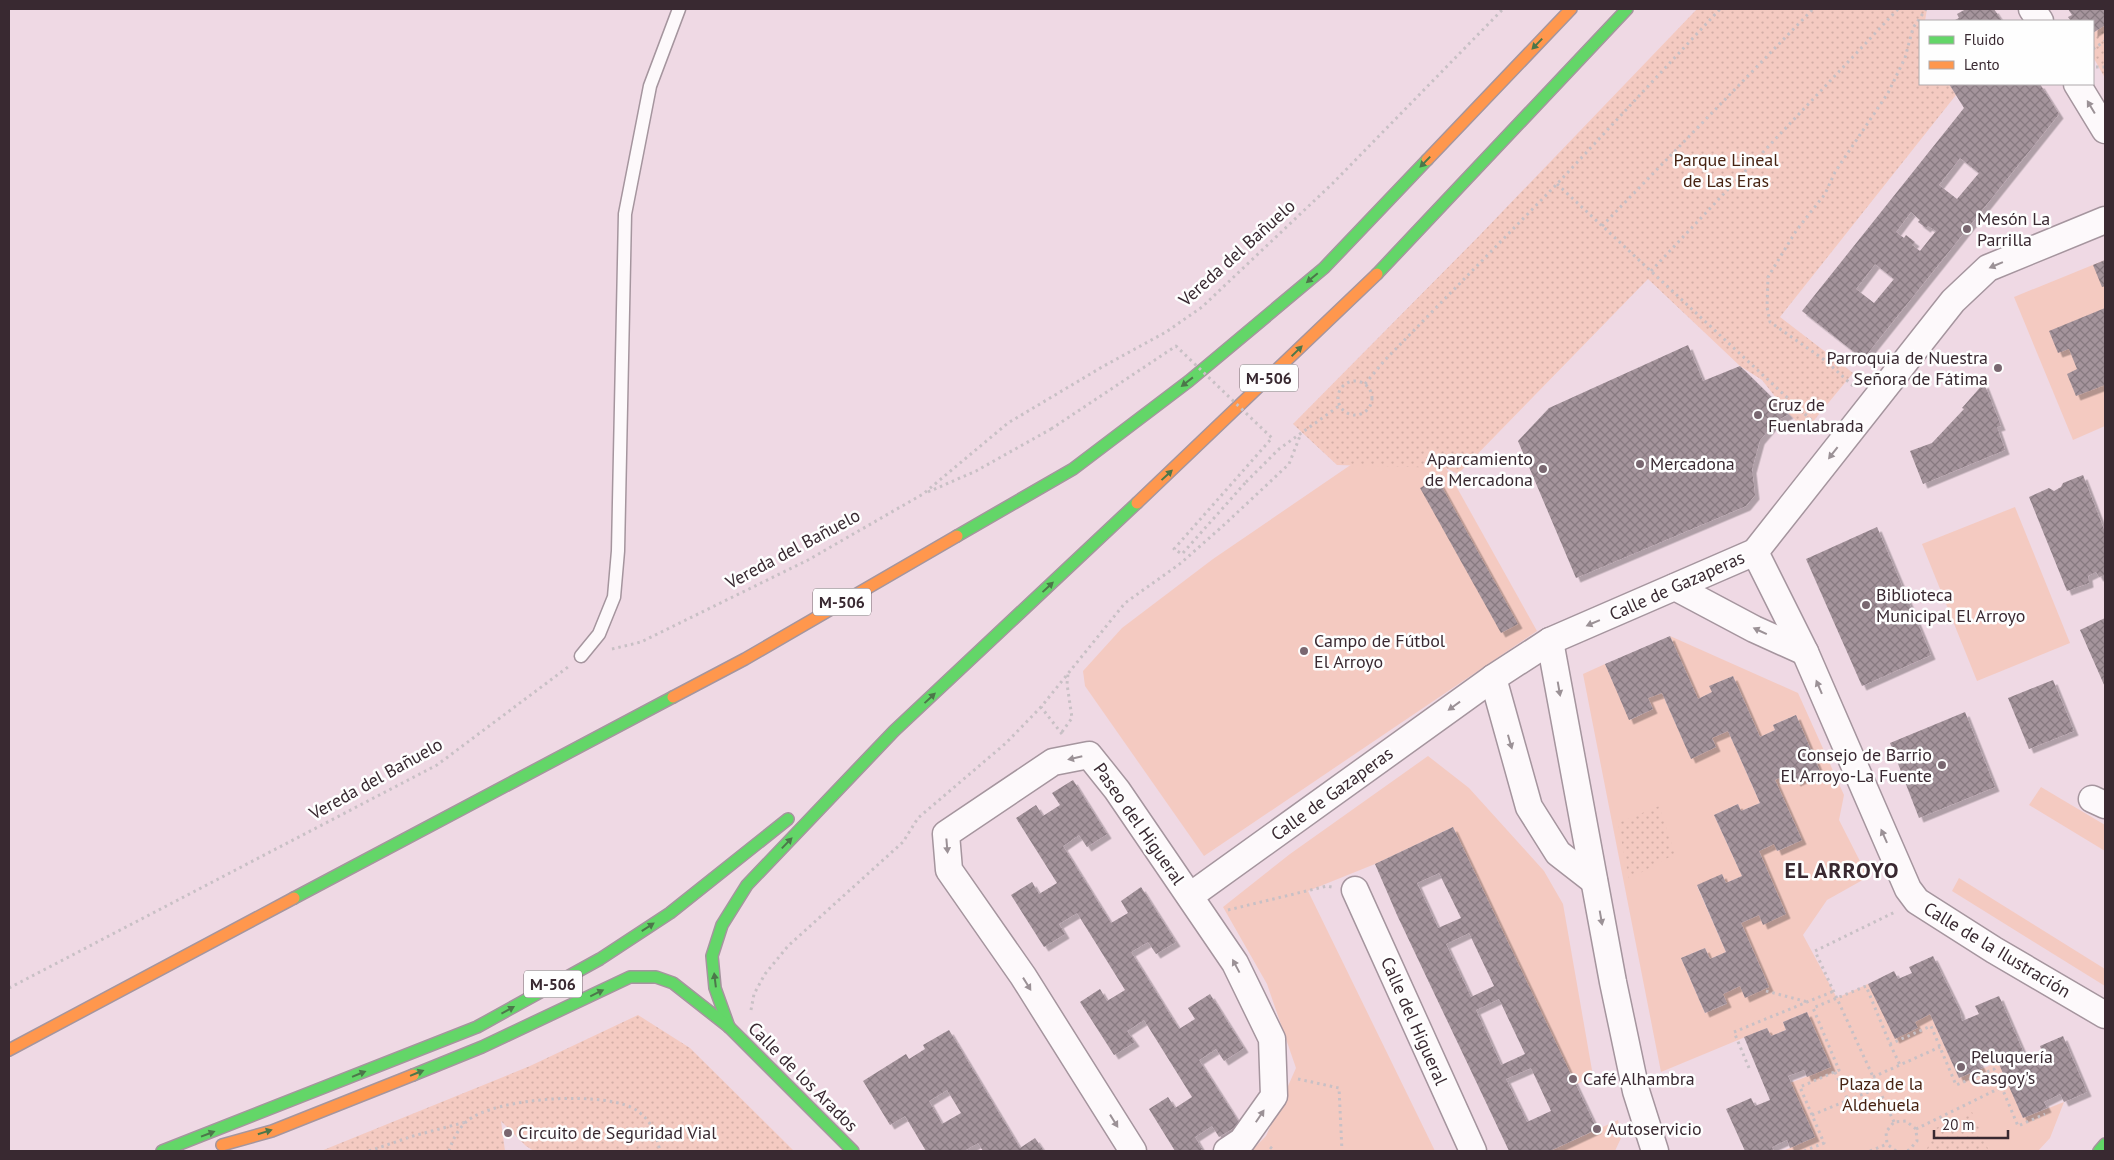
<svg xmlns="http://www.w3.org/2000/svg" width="2114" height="1160" font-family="'PT Sans',sans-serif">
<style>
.green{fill:#f4cac1}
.park{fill:url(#park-dots)}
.building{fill:url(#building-cross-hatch);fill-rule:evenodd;filter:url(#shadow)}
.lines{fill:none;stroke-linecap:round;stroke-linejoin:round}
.lane-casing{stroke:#a5959e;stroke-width:15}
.street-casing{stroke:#a5959e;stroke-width:29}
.fast-casing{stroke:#a5959e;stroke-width:14}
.slow-casing{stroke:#a5959e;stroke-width:14}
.path{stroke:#c8c0c5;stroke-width:3;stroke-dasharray:2.5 4;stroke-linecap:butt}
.lane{stroke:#fdf9fb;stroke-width:12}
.street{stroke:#fdf9fb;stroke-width:26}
.fast{stroke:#63d668;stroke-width:11}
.slow{stroke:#ff974d;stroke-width:11}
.path-bridge{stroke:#c8c0c5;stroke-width:3;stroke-dasharray:2.5 4;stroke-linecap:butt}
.oneway{fill:#4c774a}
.oneway2{fill:#9b9196}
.poi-dot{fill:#796770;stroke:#fefefe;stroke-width:2}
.labels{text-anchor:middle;stroke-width:5;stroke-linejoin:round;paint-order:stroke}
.shield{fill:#fefefe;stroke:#74696e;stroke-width:1}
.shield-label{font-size:16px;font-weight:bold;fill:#392931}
.park-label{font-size:18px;fill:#472312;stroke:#fefefe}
.poi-label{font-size:18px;fill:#392931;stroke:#fefefe;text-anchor:start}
.street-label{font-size:18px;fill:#392931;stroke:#fefefe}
.district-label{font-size:22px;font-weight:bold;letter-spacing:1px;fill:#392931;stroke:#fefefe}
</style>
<defs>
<pattern id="park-dots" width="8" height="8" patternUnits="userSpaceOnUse" patternTransform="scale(1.25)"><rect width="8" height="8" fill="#f4cac1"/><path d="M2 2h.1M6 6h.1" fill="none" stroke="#d2aea6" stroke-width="1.8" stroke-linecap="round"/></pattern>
<pattern id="building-cross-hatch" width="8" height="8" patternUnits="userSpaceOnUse" patternTransform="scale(1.25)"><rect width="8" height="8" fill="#a5949c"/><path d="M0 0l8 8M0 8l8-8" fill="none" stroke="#877980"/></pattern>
<filter id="shadow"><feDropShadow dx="4.5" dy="4.5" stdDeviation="0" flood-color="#0004"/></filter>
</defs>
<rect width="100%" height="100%" fill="#efd9e4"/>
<g class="green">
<polygon points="2105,260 2105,426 2073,440 2014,297"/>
<polygon points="1352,464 1446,468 1537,631 1204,856 1085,686 1083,671 1122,628 1213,559"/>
<polygon points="2015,507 2070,643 1977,681 1922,544"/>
<polygon points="1670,636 1798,693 1844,795 1839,820 1868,877 1827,900 1803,935 1837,998 1868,984 1915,1022 1930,1014 1959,1078 1999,1062 2023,1118 2064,1102 2050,1138 2038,1151 1783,1151 1815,1137 1790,1083 1831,1067 1807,1012 1783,1022 1786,1030 1771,1036 1767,1028 1661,1072 1583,674 1605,664 1630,720 1653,709 1648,698 1662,693 1691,758 1716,747 1712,738 1728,731 1760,803 1741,811 1738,804 1714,815 1742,876 1726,883 1722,875 1697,886 1726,952 1710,959 1705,948 1681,958 1705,1013 1727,1004 1723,994 1740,986 1745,997 1769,987 1741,923 1759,915 1763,924 1786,914 1759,851 1774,844 1778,851 1802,840 1775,780 1792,772 1796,782 1820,771 1796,715 1773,725 1775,730 1760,737 1733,676 1710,686 1712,692 1698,699"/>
<polygon points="1428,756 1469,788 1544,871 1563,904 1593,1076 1575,1085 1453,827 1375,864 1308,891 1435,1151 1251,1151 1266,1136 1296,1068 1267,984 1223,907 1290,854"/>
<polygon points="2041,787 2105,825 2105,851 2029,805"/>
<polygon points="1959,878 2105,969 2105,986 1952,891"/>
<polygon points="1618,1120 1621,1138 1615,1151 1550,1151"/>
</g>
<g class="park">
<polygon points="1697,9 1927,9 1925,21 1920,21 1920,84 1949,84 1956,95 1780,317 1853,373 1806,430 1789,414 1762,380 1740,366 1648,279 1458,474 1446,468 1337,465 1293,424 1479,236"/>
<polygon points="2105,25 2105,78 2093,57 2093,33"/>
<polygon points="1659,806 1675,854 1629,879 1618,823"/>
<polygon points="638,1015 690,1048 794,1151 534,1151 526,1146 501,1121 505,1151 321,1151 530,1066"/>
<polygon points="1972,1112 1989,1151 1926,1151 1936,1128"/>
</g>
<g class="building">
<polygon points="1966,9 1994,9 2002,21 1953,21 1959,18 1957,14"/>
<polygon points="2068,9 2105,9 2105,25 2093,33 2093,21 2071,21 2068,17 2072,15"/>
<path d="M1949,84H2040L2059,114L1863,359L1802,311L1964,108ZM1960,158L1979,173L1957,199L1939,185ZM1911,212L1920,220L1918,222L1926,228L1928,226L1936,231L1920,251L1912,245L1915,242L1906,235L1904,238L1896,232ZM1875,264L1894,279L1874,303L1856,289Z"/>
<polygon points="2105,260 2105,286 2102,287 2093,265"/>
<polygon points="2105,308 2105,385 2076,396 2067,374 2077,369 2069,349 2058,353 2049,331"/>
<polygon points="1688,345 1703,381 1740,366 1789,414 1776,421 1760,440 1752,469 1755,495 1746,506 1576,578 1518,441 1549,408"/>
<polygon points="1984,383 2001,426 1997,427 2005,450 1923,484 1910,451 1932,443 1964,409 1962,408"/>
<polygon points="2083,475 2105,532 2105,575 2099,577 2096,572 2088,576 2089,583 2067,591 2029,497 2049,488 2054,491 2061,487 2063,483"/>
<polygon points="1437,478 1518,624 1501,633 1420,488"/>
<polygon points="1877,527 1931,655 1862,686 1806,559"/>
<polygon points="2105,618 2105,687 2080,630"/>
<polygon points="1670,636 1698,699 1712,692 1709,686 1733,676 1760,737 1775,730 1773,725 1796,715 1820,771 1796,782 1792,772 1775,780 1802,840 1777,851 1774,844 1759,851 1786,914 1763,925 1759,915 1741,923 1769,987 1745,998 1740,986 1723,994 1727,1003 1705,1013 1681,958 1705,948 1710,959 1726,952 1697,885 1722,874 1726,883 1742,876 1714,815 1738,804 1741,811 1760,803 1728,731 1712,738 1716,747 1691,759 1662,693 1648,698 1653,709 1629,720 1605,664"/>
<polygon points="2053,680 2074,731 2029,749 2008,698"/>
<polygon points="1965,712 1995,787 1919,818 1890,743"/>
<polygon points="1073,780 1107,834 1087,847 1079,835 1063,846 1111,923 1128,913 1121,901 1141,887 1176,942 1156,954 1148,942 1131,952 1179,1029 1195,1019 1188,1008 1210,994 1244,1048 1224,1061 1216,1049 1199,1060 1240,1124 1219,1137 1212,1126 1195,1137 1202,1149 1199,1151 1175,1151 1149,1109 1168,1097 1175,1108 1192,1097 1144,1020 1127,1031 1135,1042 1114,1055 1080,1002 1100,989 1107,1001 1125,990 1077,913 1059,924 1065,934 1044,947 1011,895 1032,882 1039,894 1057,883 1016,818 1036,805 1043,816 1060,805 1052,793"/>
<path d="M1453,827L1597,1129L1550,1151H1509L1397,915L1375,864ZM1439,873L1461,918L1438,928L1417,883ZM1469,933L1494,986L1471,997L1446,944ZM1499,999L1525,1054L1501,1065L1476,1010ZM1531,1068L1551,1111L1527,1122L1506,1079Z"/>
<polygon points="1933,956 1960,1011 1962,1021 1979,1014 1975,1006 1999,996 2026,1058 2042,1052 2040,1046 2063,1036 2087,1092 2064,1102 2060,1094 2044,1102 2047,1108 2023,1118 1994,1053 1978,1060 1982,1068 1959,1078 1930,1014 1915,1022 1918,1028 1895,1039 1868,984 1894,971 1898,979 1912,973 1909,967"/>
<polygon points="1807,1012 1831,1067 1807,1077 1804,1070 1788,1076 1815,1137 1790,1148 1787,1140 1772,1147 1774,1151 1745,1151 1726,1109 1751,1098 1755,1106 1770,1100 1744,1037 1767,1028 1771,1036 1786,1030 1783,1022"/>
<path d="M949,1030L1020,1148L1035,1138L1044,1151H983L978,1143L964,1151H926L905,1116L890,1125L863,1081L906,1054L909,1059L925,1049L923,1045ZM947,1090L961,1113L942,1124L929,1101Z"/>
</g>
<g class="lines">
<defs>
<polyline id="lane" points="581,656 599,634 614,597 618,551 625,214 650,86 679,9"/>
<g id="street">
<polyline points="2032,9 2040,21"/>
<polyline points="2077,84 2105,130"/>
<polyline points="1755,552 1805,652 1908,889 1917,901 1994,950 2105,1015"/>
<polyline points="1675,587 1754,629 1805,652"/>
<polyline points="1550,641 1613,982 1636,1091 1655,1151"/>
<polyline points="1493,678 1529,807 1558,853 1594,881"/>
<polyline points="2092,799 2105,805"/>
<polyline points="1355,890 1473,1151"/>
<polyline points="1190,896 1493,678 1550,641 1755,552 1953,301 1988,268 2105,220"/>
<polyline points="1133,1151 1023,976 949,870 946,834 1053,762 1089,755 1117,790 1235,963 1272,1039 1274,1096 1242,1141 1227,1151"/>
</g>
<g id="fast">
<polyline points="1377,274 1627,9"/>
<polyline points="957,536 1073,469 1189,381 1324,268 1427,160"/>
<polyline points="294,898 673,697"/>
<polyline points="729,1027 853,1151"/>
<polyline points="729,1027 715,988 712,956 722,925 747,885 894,731 1137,503"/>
<polyline points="413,1075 482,1047 630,977 656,977 673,983 729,1027"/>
<polyline points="162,1151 477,1027 600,959 670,913 788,819"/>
<polyline points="2099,1151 2105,1144"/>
</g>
<g id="slow">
<polyline points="1427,160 1571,9"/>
<polyline points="1137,503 1377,274"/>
<polyline points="673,697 745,659 957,536"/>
<polyline points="9,1050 294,898"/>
<polyline points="222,1145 272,1131 413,1075"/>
</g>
</defs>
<use href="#lane" class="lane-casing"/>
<use href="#street" class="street-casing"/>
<use href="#fast" class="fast-casing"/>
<use href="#slow" class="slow-casing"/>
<g class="path">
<polyline points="2093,49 2105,41"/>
<polyline points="2096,67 2105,67"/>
<polyline points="1557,184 1820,428"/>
<polyline points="1602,226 1813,9"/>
<polyline points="1651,271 1898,9"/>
<circle cx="1355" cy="398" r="17"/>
<polyline points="1365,384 1384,361 1557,184 1720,9"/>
<polyline points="1853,386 1826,361 1770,322 1767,307 1768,277 1796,231 1825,194 1835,172 1888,93 1905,58 1913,28 1926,9"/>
<polyline points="1246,482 1279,449 1339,406"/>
<polyline points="928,492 976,471 1051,429"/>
<polyline points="612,649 641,642 808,560 923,494 1008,423 1102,367 1166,332 1202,307 1333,183 1503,9"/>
<polyline points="1062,732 1072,718 1067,684 1068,674"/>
<polyline points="1062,734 1041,707 1125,603 1181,563 1225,524 1289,464 1300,436"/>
<polyline points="1228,910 1327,886 1332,887"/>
<polyline points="9,988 437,765 568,667"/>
<polyline points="1766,991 1808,1002"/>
<polyline points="751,1010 754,994 765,974 788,946 903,842 918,818 1006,743 1041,707"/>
<polyline points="1890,1044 1900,1065"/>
<polyline points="1749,1068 1734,1032 1834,991"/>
<polyline points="1835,1072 1848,1100"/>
<polyline points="1873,1077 1940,1047"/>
<polyline points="1298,1079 1339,1088 1342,1151"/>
<polyline points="1812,1115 1878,1088"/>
<polyline points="1894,1122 1815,951 1895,912"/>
<polyline points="1916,1129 2002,1087"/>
<polyline points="1270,1147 1275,1151"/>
<polyline points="369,1151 413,1136 466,1122"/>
<path d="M449,1151C452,1141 458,1129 466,1122C493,1097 611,1089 639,1112C653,1123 656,1135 660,1151"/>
<polyline points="1804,1151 1824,1143 1800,1087 1839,1070 1813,1008 1866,986 1890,1044 1931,1026 1956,1085 1994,1069 2018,1126 2045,1114"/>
<polyline points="1870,1151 1887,1144"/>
<polyline points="1896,1151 1887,1144 1886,1132 1894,1122 1906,1121 1916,1129 1917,1141 1909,1150 1906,1151"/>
</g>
<use href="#lane" class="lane"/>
<use href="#street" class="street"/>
<use href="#fast" class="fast"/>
<use href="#slow" class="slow"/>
<polyline class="path-bridge" points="1051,429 1176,346 1272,438 1174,549 1182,554 1246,482"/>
</g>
<defs><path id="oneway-solid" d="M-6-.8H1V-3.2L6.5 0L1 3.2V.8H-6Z" transform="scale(1.25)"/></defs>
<g class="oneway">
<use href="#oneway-solid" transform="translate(1537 44) rotate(134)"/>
<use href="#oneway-solid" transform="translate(1425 162) rotate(134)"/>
<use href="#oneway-solid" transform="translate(1312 278) rotate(140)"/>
<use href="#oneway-solid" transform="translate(1297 351) rotate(-44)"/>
<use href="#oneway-solid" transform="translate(1187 382) rotate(142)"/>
<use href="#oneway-solid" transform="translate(1167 475) rotate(-43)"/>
<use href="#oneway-solid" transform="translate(1048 587) rotate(-43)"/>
<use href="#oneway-solid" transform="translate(930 698) rotate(-43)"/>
<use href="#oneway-solid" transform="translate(787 843) rotate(-46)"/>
<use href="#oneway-solid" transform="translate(648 927) rotate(-33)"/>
<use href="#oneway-solid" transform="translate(715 980) rotate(-97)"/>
<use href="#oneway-solid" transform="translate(597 993) rotate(-26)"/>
<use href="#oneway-solid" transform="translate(508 1010) rotate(-29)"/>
<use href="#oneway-solid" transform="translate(417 1073) rotate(-22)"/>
<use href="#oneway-solid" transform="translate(359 1074) rotate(-22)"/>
<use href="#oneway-solid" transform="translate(265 1132) rotate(-17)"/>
<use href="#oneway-solid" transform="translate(208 1134) rotate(-21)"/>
</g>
<g class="oneway2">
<use href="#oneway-solid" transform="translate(2091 107) rotate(-121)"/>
<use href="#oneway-solid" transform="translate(1996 265) rotate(157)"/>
<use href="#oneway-solid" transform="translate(1833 453) rotate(128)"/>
<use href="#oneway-solid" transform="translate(1593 623) rotate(157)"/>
<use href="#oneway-solid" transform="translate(1760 631) rotate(-155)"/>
<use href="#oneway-solid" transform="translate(1819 687) rotate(-113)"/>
<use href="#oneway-solid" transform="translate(1559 689) rotate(80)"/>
<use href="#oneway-solid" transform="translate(1454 706) rotate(144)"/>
<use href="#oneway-solid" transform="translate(1510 742) rotate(74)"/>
<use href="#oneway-solid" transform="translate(1075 758) rotate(167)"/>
<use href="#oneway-solid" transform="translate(1884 836) rotate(-114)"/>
<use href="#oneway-solid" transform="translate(947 846) rotate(85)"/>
<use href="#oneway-solid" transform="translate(1601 918) rotate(80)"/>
<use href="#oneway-solid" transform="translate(1236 966) rotate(-118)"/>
<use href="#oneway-solid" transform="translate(1027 984) rotate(58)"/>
<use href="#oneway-solid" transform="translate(1260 1116) rotate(-56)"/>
<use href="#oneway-solid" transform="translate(1114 1121) rotate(58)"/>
</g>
<g class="poi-dot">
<circle cx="1967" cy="229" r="5"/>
<circle cx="1998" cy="368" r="5"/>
<circle cx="1758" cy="415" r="5"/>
<circle cx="1640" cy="464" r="5"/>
<circle cx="1543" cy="469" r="5"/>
<circle cx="1866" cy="605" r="5"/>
<circle cx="1304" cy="651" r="5"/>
<circle cx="1942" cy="765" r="5"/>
<circle cx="1961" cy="1067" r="5"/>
<circle cx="1573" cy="1079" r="5"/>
<circle cx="1597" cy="1129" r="5"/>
<circle cx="508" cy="1133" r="5"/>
</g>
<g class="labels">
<g class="shield">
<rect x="1240" y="364.5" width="58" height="27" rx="4"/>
<rect x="813" y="588.5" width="58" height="27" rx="4"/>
<rect x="524" y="970.5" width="58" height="27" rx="4"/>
</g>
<g class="shield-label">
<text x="1269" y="384">M-506</text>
<text x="842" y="608">M-506</text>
<text x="553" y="990">M-506</text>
</g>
<g class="park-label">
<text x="1726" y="166">Parque Lineal<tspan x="1726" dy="21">de Las Eras</tspan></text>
<text x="1881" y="1090">Plaza de la<tspan x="1881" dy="21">Aldehuela</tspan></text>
</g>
<g class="poi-label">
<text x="1977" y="225">Mesón La<tspan x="1977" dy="21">Parrilla</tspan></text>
<text x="1988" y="364" text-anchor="end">Parroquia de Nuestra<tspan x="1988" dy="21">Señora de Fátima</tspan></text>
<text x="1768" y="411">Cruz de<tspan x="1768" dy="21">Fuenlabrada</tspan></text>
<text x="1533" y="465" text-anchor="end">Aparcamiento<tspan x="1533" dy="21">de Mercadona</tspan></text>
<text x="1650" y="470">Mercadona</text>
<text x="1876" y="601">Biblioteca<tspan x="1876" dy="21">Municipal El Arroyo</tspan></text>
<text x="1314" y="647">Campo de Fútbol<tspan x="1314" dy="21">El Arroyo</tspan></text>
<text x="1932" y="761" text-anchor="end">Consejo de Barrio<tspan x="1932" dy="21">El Arroyo-La Fuente</tspan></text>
<text x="1971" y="1063">Peluquería<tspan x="1971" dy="21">Casgoy's</tspan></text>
<text x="1583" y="1085">Café Alhambra</text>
<text x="1607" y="1135">Autoservicio</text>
<text x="518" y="1139">Circuito de Seguridad Vial</text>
</g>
<g class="street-label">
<text transform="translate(1237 253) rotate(-42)" y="6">Vereda del Bañuelo</text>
<text transform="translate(793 549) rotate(-28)" y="6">Vereda del Bañuelo</text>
<text transform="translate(1677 586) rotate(-24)" y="6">Calle de Gazaperas</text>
<text transform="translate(376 779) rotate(-29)" y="6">Vereda del Bañuelo</text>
<text transform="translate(1332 794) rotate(-36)" y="6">Calle de Gazaperas</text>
<text transform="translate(1139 824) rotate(55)" y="6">Paseo del Higueral</text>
<text transform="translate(1997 950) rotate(31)" y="6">Calle de la Ilustración</text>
<text transform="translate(1414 1021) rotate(66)" y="6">Calle del Higueral</text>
<text transform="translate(803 1077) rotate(45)" y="6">Calle de los Arados</text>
</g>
<g class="district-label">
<text x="1842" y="878">EL ARROYO</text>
</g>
</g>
<rect width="2114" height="1160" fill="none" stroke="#392931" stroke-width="20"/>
<rect x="1919" y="20" width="175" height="65" fill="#fefefe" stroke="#afa9ac"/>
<rect x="1929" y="36" width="25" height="8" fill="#63d668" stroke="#afa9ac"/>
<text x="1964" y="45" font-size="15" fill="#392931">Fluido</text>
<rect x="1929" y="61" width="25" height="8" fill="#ff974d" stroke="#afa9ac"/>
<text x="1964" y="70" font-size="15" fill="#392931">Lento</text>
<path d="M1934 1130v8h74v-8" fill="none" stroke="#392931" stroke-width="2.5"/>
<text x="1942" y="1130" font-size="15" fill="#392931" stroke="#fefefe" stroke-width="4" paint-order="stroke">20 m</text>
</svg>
